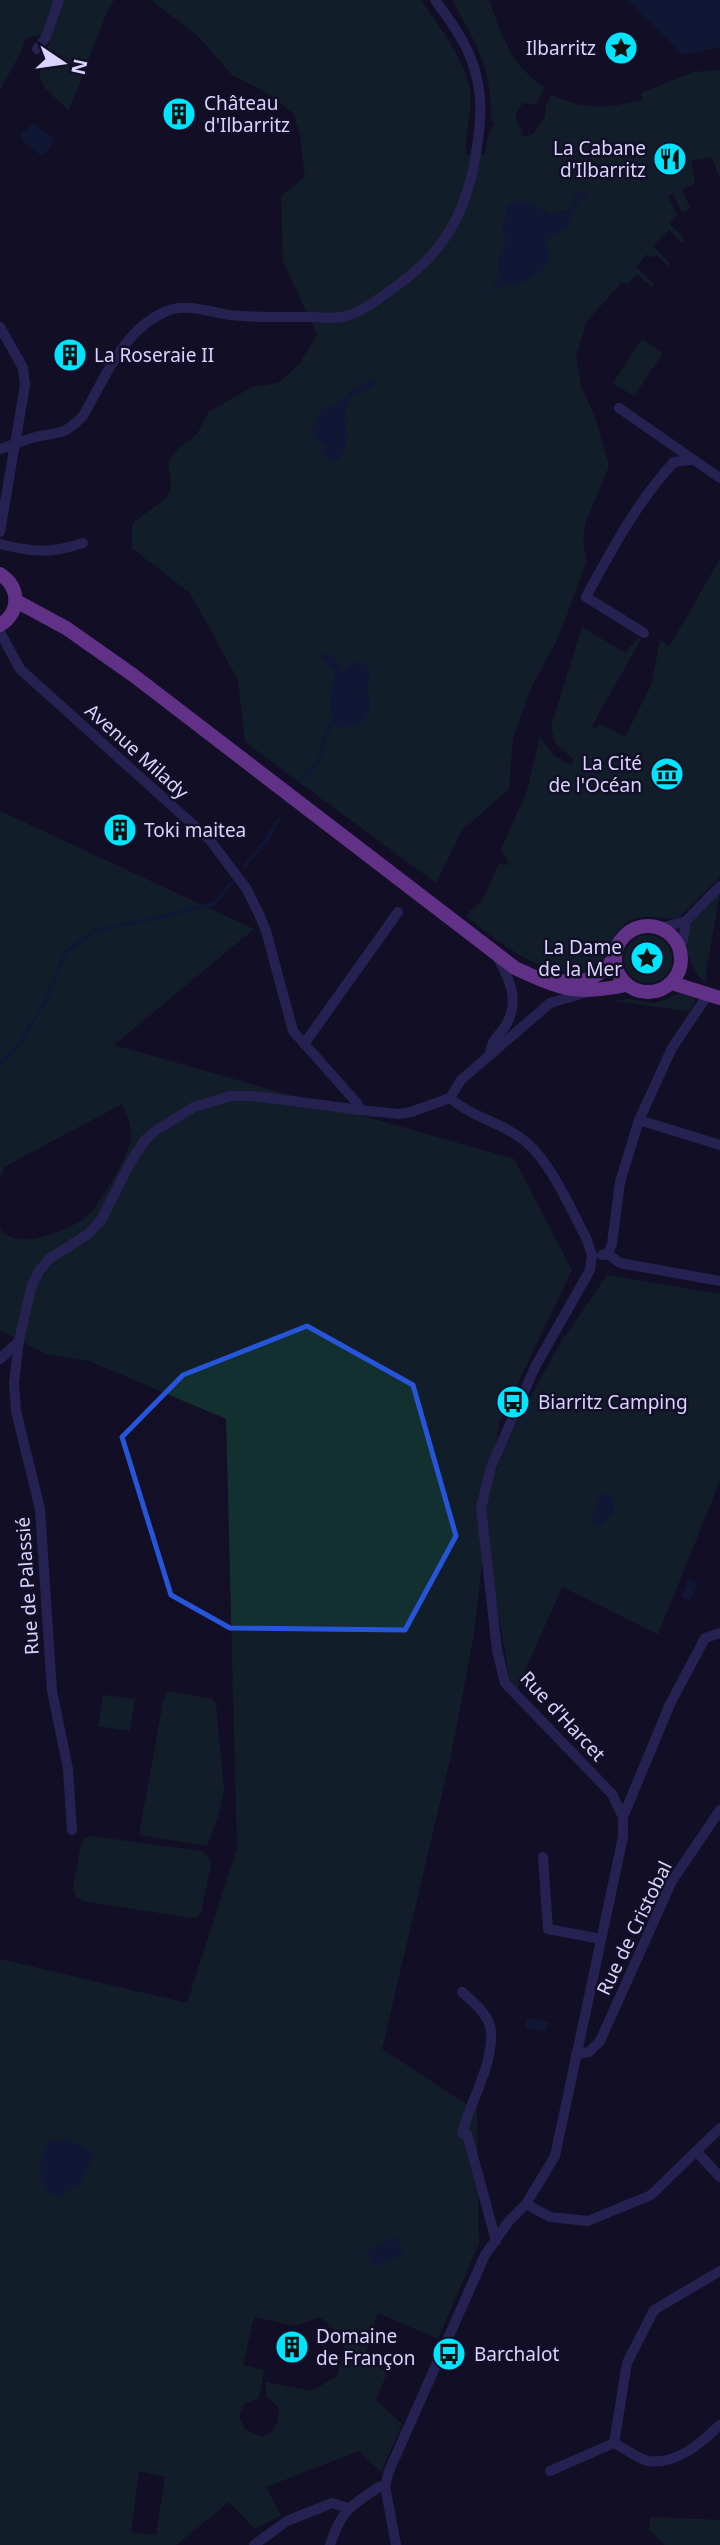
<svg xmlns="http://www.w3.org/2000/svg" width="720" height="2545" font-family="'Noto Sans',sans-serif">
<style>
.green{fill:#12302f;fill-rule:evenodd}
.water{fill:#0c2248}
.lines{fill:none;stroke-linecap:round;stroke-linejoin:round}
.stream{stroke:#0c2248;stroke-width:3.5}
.minor{stroke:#3d3a85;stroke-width:10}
.major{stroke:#c25bff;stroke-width:14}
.marked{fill:none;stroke:#2655da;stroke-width:5;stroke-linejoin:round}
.labels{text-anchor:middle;stroke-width:5;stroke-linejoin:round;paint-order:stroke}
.poi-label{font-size:19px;fill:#d9d4ff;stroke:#130f26;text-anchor:start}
.street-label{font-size:19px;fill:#d9d4ff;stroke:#130f26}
</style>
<rect width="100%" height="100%" fill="#130f26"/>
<g class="green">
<path d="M0,0H114L107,12L69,110C35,80 34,82 51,39L42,35L26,38L21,52L0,90Z"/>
<path d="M151,0H421C438,25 466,61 470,91C473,112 464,134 466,155L485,154L488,136L495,123L491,121C493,70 476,43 452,0H489C502,37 511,65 545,88L536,104L523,103C509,120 520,119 523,136L518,134L523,137L533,134L545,117L546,105L551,95C588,111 606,108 643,100L641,93L694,72L720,70V179L712,157L691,161L695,183L682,190L690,208L682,213L673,193L668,195L677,215L669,223L685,240L682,243L669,230L653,246L670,264L668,266L656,254L651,258L647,254L636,267L655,285L652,287L637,274L629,283H621L587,321L576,356L581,387L594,414L609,466L585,524L583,544L587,561L558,638L532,686L513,738L509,789L462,830L436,883L245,742L238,680L190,593L132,548V524C142,513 167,504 170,490C172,482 169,470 168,461L178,449L197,434L209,412L252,387L279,383L300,363L317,334L283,262L281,196L305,177L300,136L294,114L267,93L232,75L199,37Z"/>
<polygon points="642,339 663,353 634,396 613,383"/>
<path d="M720,559V877L678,918C666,920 655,916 643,917C615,919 612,947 601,966C591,965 585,974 575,973C535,972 497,941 467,917L469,912L482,900L499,864L508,865L507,859L501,850L527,791L540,737L554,756L571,765L574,760L555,743L551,727L582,627L625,653L638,638L641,639L592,726L596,729L600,724L625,737L652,683L660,640L669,646L671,644Z"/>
<path d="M0,811L254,929L114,1045L514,1159L572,1270L499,1423L492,1478L518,1420L559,1345L607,1275L720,1294V1481L658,1634L562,1587L513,1698L485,1534L474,1634L451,1755L382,2049L477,2111L479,2243L438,2339L378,2313L364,2358L387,2373L376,2400L402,2424L381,2472L359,2451L266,2487L281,2515L255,2529L229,2502L176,2545H0V1959L187,2003L237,1848L226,1419L89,1361L46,1354L0,1330V1228C15,1253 65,1231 84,1219C97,1210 128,1157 131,1140C133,1129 127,1114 122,1104L4,1167L0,1180ZM254,2317L295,2326L320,2317L346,2340L337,2376L312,2391L266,2382V2396L279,2408C279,2424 276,2430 262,2437L246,2430L239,2418L244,2404L259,2398L264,2370L243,2365ZM139,2471L165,2477L156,2535L131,2532Z"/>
<path d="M720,893L706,972V983C690,969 679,941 692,922C700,911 711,902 720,893Z"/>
<circle cx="648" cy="959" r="24"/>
<polygon points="681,993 695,997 695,1002 689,1011 612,1001 628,999 656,1003"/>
<polygon points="170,1691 212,1699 216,1704 224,1791 218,1817 207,1846 139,1835 163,1702 166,1693"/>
<polygon points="103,1695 135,1699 130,1731 98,1726"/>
<polygon points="91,1836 201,1851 209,1857 211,1864 201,1913 197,1918 191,1918 83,1901 76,1897 73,1889 81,1844 85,1838"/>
<polygon points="650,2517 720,2520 720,2545 665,2545 649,2530"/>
</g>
<g class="water">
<polygon points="627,0 720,0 720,47 683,55"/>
<polygon points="34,123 51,137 53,143 44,155 39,154 23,141 21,133"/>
<path d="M580,192H585L587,196C571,203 575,215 568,227L546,240L549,260L543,269L525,281L500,287L491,294L499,274L498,260L506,241L502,233L507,205L512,201L532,202L551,215L561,210H568L575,195Z"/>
<path d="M373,379L375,382C368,393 355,392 348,402C338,418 357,442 338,460H331L320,455L325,447L315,439L312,428L318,415L325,407L340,402L353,389Z"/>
<path d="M324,652L338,661L343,670C353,663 358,658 369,668L370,680L367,689L371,705L369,713L360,725L336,727C326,713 330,689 335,673L322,657Z"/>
<polygon points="602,1493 614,1498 613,1514 601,1526 590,1521"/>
<polygon points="689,1579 698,1583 690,1601 681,1597"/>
<polygon points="526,2018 550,2022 549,2026 546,2026 546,2031 525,2028"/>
<path d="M65,2139C78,2143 86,2146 93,2158L81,2184L59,2197C34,2192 37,2156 51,2140Z"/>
<polygon points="396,2237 404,2254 374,2267 366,2250 377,2245 384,2245 385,2242"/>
</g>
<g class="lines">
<g class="stream">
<path d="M301,779C331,761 316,742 333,723"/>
<polyline points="244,867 268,838 279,819"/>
<polyline points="0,1064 21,1042 45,1001 66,952 93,932 214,904 231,883"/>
</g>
<g class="minor">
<polyline points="37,49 46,37 59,0"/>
<polyline points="0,327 23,368 25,385 0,532"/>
<polyline points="619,408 720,478"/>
<path d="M0,449C11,446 21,441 32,438C59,430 60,439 83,416C105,378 123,329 167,311C185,303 211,312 230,315C257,318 283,317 310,317C320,317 332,319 342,317C360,313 373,303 388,292C442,256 466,216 476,153C480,127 483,105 477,79C471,49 453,24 435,0"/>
<path d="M0,544C34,552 50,554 83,543"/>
<polyline points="0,632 20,669 209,839 246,888 259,914 266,931 293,1031 357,1103 360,1110 399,1114 411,1112 450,1098 461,1080 550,1003 584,993"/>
<path d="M644,633L586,597C612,549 637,502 674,462L691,460"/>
<polyline points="661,928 686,921 720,886"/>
<polyline points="680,947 683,940 686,921"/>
<polyline points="304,1044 398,912"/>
<path d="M490,1053C492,1038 499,1037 506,1025C520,1001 510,980 498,958"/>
<polyline points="639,1120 720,1145"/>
<polyline points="608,1254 612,1244 620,1182 639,1120 672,1048 709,993"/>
<polyline points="602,1255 608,1254 620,1263 720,1281"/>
<polyline points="19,1341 14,1383 16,1411 40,1509 52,1691 68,1769 72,1830"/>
<polyline points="0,1359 19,1341 31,1288 39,1271 49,1259 88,1234 101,1220 130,1163 145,1140 155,1131 194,1107 230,1096 254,1096 360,1110"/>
<polyline points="623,1817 670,1704 705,1638 720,1633"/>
<polyline points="543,1857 548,1929 601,1939"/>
<path d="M462,1992C473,2002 489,2014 491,2031C493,2066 471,2100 462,2133L467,2134L496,2241"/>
<polyline points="576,2054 589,2052 600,2041 672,1881 720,1810"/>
<polyline points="697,2152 720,2177"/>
<polyline points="526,2204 550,2217 588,2221 651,2195 720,2128"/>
<polyline points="614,2443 627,2363 654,2310 720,2271"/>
<path d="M550,2471L614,2443C624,2448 638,2459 648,2461C677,2465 701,2443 720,2425"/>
<polyline points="254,2545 287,2521 332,2503 348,2508"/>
<path d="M330,2545C341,2511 350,2506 379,2487L385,2486"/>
<path d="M396,2545L385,2486L389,2471L485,2255L509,2221L526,2204L555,2156L623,1837V1817L612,1794L505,1683L497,1650L481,1508L491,1467L535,1367L590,1270L592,1255L587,1240C571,1210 552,1164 526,1142C504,1123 473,1118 450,1098"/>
</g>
<g class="major">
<path d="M0,574C20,587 21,612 0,625"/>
<path d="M16,601L66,628L133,675L515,968C561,989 575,996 626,985"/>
<circle cx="648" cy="959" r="33"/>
<path d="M565,981C588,984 600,975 615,958"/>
<polyline points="672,983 720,998"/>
</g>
</g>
<path d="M0 0H720V2545H0ZM307,1326L413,1385L456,1536L405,1630L230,1628L171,1595L122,1437L183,1375Z" fill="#130f26" fill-opacity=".55" fill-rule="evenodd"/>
<path class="marked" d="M307,1326L413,1385L456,1536L405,1630L230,1628L171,1595L122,1437L183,1375Z"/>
<defs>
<symbol id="sight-disc" viewBox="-11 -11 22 22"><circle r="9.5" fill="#00e5ff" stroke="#130f26"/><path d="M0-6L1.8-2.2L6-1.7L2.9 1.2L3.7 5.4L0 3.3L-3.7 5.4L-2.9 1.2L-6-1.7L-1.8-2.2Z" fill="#111"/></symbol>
<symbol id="building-disc" viewBox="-11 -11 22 22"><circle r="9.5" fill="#00e5ff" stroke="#130f26"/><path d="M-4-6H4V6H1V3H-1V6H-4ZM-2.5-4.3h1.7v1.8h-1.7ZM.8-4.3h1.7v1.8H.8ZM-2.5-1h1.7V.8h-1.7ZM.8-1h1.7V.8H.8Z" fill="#111"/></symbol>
<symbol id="restaurant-disc" viewBox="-11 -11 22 22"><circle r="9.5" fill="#00e5ff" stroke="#130f26"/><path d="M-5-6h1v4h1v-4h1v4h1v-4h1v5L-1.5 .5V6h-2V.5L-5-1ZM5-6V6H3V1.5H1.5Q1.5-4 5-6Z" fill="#111"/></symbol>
<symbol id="museum-disc" viewBox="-11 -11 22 22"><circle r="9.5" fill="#00e5ff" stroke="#130f26"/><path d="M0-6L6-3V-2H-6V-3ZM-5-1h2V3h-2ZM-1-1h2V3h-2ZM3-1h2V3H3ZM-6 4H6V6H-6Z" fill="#111"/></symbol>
<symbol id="bus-disc" viewBox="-11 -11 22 22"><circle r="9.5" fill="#00e5ff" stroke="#130f26"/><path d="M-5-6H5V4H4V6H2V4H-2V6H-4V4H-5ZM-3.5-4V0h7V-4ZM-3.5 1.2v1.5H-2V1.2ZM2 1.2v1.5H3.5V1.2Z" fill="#111"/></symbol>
</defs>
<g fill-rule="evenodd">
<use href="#sight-disc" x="602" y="29" width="38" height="38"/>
<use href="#building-disc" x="160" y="95" width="38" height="38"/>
<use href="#restaurant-disc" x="651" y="140" width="38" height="38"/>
<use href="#building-disc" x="51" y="336" width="38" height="38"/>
<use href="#museum-disc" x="648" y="755" width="38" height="38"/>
<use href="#building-disc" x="101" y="811" width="38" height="38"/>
<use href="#sight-disc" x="628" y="939" width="38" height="38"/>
<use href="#bus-disc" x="494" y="1383" width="38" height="38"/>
<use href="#building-disc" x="273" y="2328" width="38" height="38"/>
<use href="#bus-disc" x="430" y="2335" width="38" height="38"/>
</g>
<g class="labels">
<g class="poi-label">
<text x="596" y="55" text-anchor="end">Ilbarritz</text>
<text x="204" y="110">Château<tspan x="204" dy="22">d'Ilbarritz</tspan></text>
<text x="646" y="155" text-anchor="end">La Cabane<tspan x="646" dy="22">d'Ilbarritz</tspan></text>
<text x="94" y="362">La Roseraie II</text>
<text x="642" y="770" text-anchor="end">La Cité<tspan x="642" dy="22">de l'Océan</tspan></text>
<text x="144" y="837">Toki maitea</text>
<text x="622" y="954" text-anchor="end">La Dame<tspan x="622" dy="22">de la Mer</tspan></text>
<text x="538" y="1409">Biarritz Camping</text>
<text x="316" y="2343">Domaine<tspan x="316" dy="22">de Françon</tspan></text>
<text x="474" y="2361">Barchalot</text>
</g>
<g class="street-label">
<text transform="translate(137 751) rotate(42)" y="7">Avenue Milady</text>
<text transform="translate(27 1586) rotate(-94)" y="7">Rue de Palassié</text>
<text transform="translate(563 1716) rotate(47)" y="7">Rue d'Harcet</text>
<text transform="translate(634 1928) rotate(-64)" y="7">Rue de Cristobal</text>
</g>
</g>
<g transform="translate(63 63) rotate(103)" stroke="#130f26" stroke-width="5" paint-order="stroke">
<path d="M0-5L12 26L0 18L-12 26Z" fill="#d9d4ff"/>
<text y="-10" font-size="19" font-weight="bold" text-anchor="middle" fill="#d9d4ff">N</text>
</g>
</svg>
